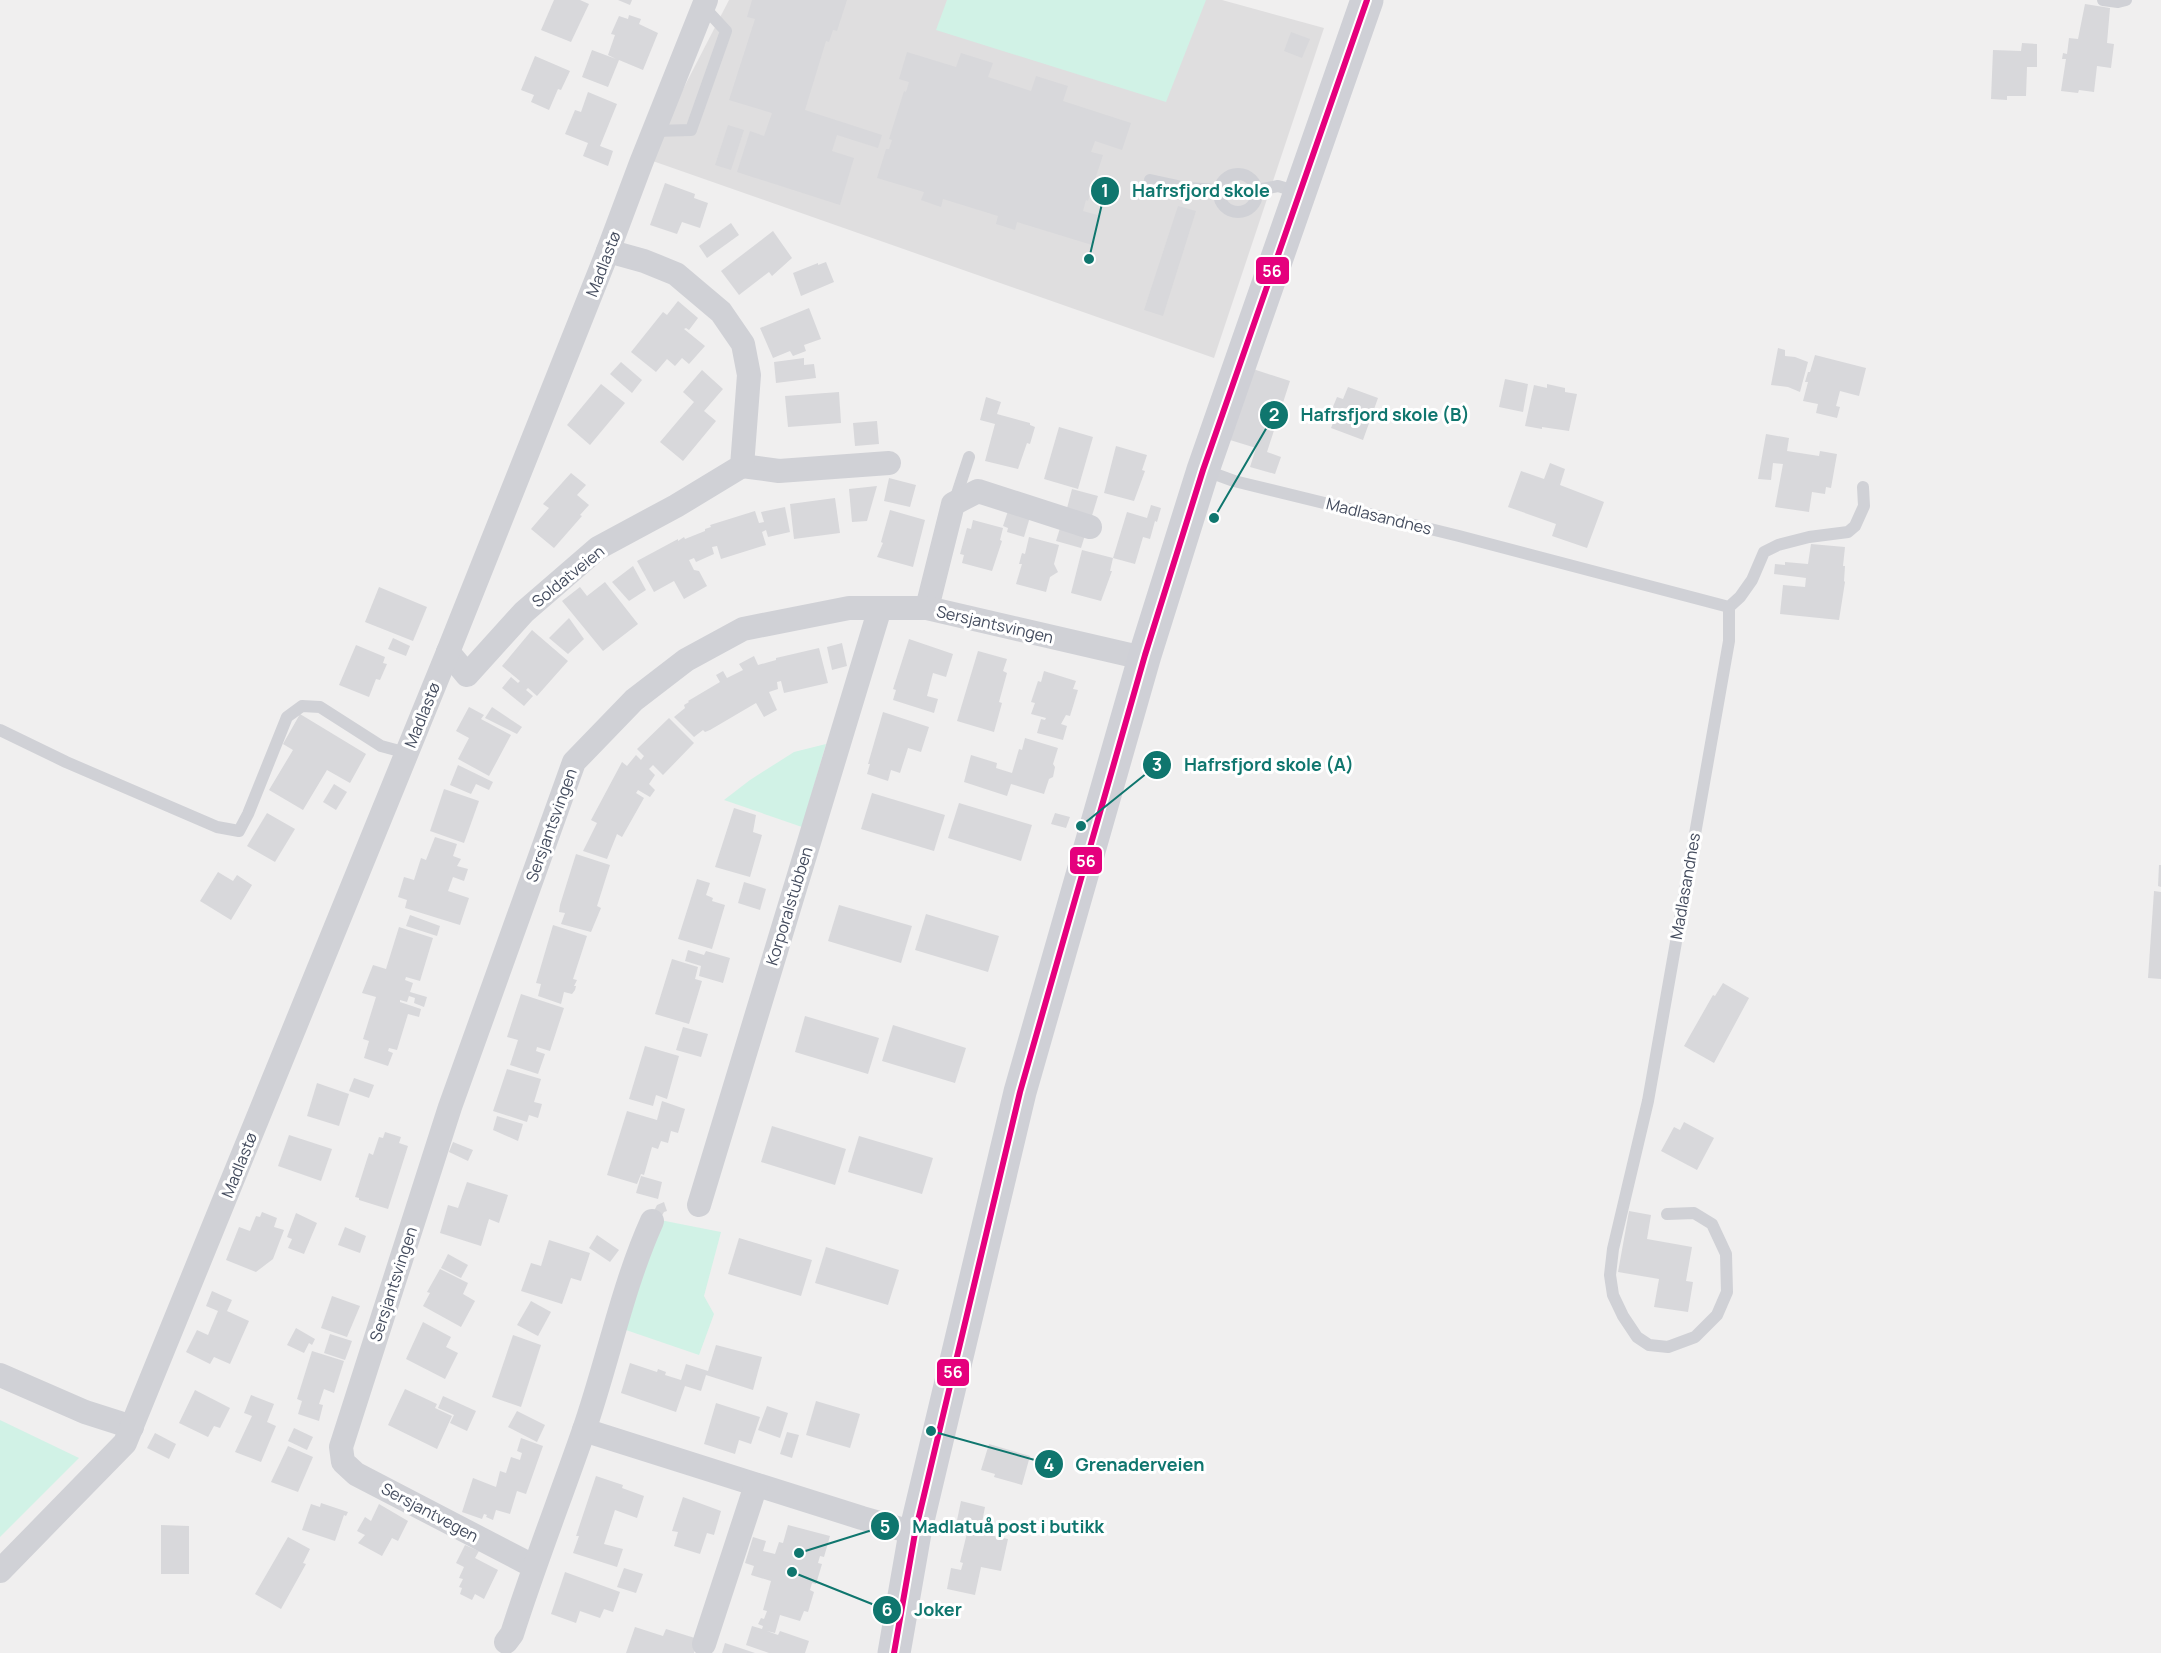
<svg xmlns="http://www.w3.org/2000/svg" width="2161" height="1653" font-family="Manrope,sans-serif">
<style>
.education{fill:#dfdedf}
.green{fill:#d1f2e6}
.building{fill:#d8d8db}
.lines{fill:none;stroke-linecap:round;stroke-linejoin:round}
.lane{stroke:#d0d1d6;stroke-width:12}
.street{stroke:#d0d1d6;stroke-width:24}
.secondary{stroke:#cfd0d6;stroke-width:33}
.bus-1-casing{stroke:#fff;stroke-width:10}
.bus-1{stroke:#e5007d;stroke-width:6}
.labels{text-anchor:middle;stroke-width:6;stroke-linejoin:round;paint-order:stroke}
.street-label{font-size:16px;fill:#444c5e;stroke:#fff}
.leader{fill:none;stroke:#0f766e;stroke-width:2}
.callout-dot{fill:#0f766e;stroke:#fff;stroke-width:2}
.mark-label{font-size:18px;text-anchor:middle;font-weight:bold;fill:#fff}
.callout-label{font-size:18px;text-anchor:middle;font-weight:bold;fill:#0f766e;stroke:#fff;stroke-width:6;stroke-linejoin:round;paint-order:stroke}
.line-badge{stroke:#fff;stroke-width:2}
.badge-label{font-size:16px;text-anchor:middle;font-weight:bold;fill:#fff}
</style>
<rect width="100%" height="100%" fill="#f0efef"/>
<polygon class="education" points="729,0 1222,0 1324,28 1214,358 647,159"/>
<g class="green">
<polygon points="947,0 1206,0 1166,102 936,30"/>
<polygon points="826,744 802,827 724,800 750,780 794,752"/>
<polygon points="655,1219 721,1232 704,1296 714,1314 699,1355 623,1329"/>
<polygon points="0,1420 79,1458 0,1537"/>
</g>
<g class="building">
<polygon points="554,0 580,0 589,4 571,42 541,30"/>
<polygon points="618,0 632,0 630,5"/>
<polygon points="752,0 847,0 837,31 833,30 829,42 826,41 805,110 882,135 878,148 837,135 832,151 854,158 840,205 737,172 750,131 764,136 772,113 729,100 755,19 747,17"/>
<polygon points="2085,4 2110,8 2107,43 2114,44 2111,68 2097,66 2094,92 2079,90 2078,93 2061,91 2066,59 2062,59 2063,53 2067,54 2069,38 2078,39"/>
<polygon points="629,15 641,19 639,24 658,33 643,70 619,60 608,87 582,77 592,50 616,59 608,55 615,35 611,34 619,16 628,19"/>
<polygon points="1291,32 1310,39 1302,58 1284,51"/>
<polygon points="2022,43 2037,44 2037,67 2027,67 2026,96 2007,96 2007,100 1991,99 1993,50 2021,51"/>
<polygon points="907,52 956,67 961,53 993,63 988,77 1031,91 1036,76 1068,86 1063,101 1131,123 1122,150 1095,141 1091,152 1103,155 1088,201 1086,200 1083,211 1101,216 1092,245 1017,222 1015,230 996,224 998,216 943,199 941,207 921,200 924,192 877,178 886,149 889,149 892,140 889,139 904,91 906,92 909,82 899,79"/>
<polygon points="535,56 570,71 561,90 558,89 549,110 531,102 534,95 521,90"/>
<polygon points="588,92 617,104 600,146 613,151 608,166 583,156 588,143 565,134 575,110 581,112"/>
<polygon points="728,125 744,130 731,170 715,165"/>
<polygon points="665,183 695,194 694,198 708,203 700,228 682,222 677,234 650,225"/>
<polygon points="1178,206 1196,211 1163,316 1144,310"/>
<polygon points="731,223 739,235 707,258 699,246"/>
<polygon points="773,231 792,258 772,276 769,272 739,295 721,271"/>
<polygon points="826,262 834,282 801,296 793,273 818,263 818,265"/>
<polygon points="678,301 698,318 689,330 686,328 684,329 705,346 689,364 682,358 675,366 667,359 656,372 631,352 663,312 667,315"/>
<polygon points="809,308 821,339 804,345 806,351 793,356 790,351 773,358 760,328"/>
<polygon points="1778,348 1785,350 1785,356 1795,357 1808,362 1800,392 1788,387 1771,385"/>
<polygon points="1815,355 1866,368 1859,396 1840,391 1836,406 1840,407 1837,418 1816,413 1818,404 1803,401 1808,382 1805,382 1808,372 1810,372"/>
<polygon points="804,358 804,365 814,364 816,378 776,383 774,362"/>
<polygon points="621,362 642,380 632,393 610,374"/>
<polygon points="1253,369 1290,381 1267,452 1281,457 1275,474 1250,467 1256,448 1230,440"/>
<polygon points="702,370 723,389 704,411 716,421 683,461 660,442 694,402 683,392"/>
<polygon points="1505,379 1528,384 1523,412 1499,407"/>
<polygon points="601,384 625,403 590,445 567,425"/>
<polygon points="1547,384 1565,388 1565,392 1577,394 1569,431 1542,427 1542,429 1525,426 1534,385 1547,388"/>
<polygon points="1348,387 1378,398 1363,440 1331,428 1336,416 1330,414 1337,397 1343,399"/>
<polygon points="839,392 841,423 788,427 785,396"/>
<polygon points="986,397 1001,402 997,414 1030,423 1030,425 1035,427 1030,444 1027,443 1018,469 985,461 995,424 980,420"/>
<polygon points="877,421 879,444 855,446 853,423"/>
<polygon points="1059,427 1093,437 1078,489 1044,479"/>
<polygon points="1766,434 1789,438 1787,451 1819,456 1820,451 1837,454 1831,488 1826,487 1825,494 1812,492 1809,512 1775,507 1783,464 1773,463 1771,480 1758,479"/>
<polygon points="1116,446 1147,455 1142,470 1145,471 1134,501 1104,493"/>
<polygon points="1550,463 1565,469 1560,485 1604,502 1587,548 1552,536 1556,524 1508,507 1521,471 1544,479"/>
<polygon points="571,473 586,485 577,495 589,505 580,515 582,516 554,548 531,529 549,508 543,504"/>
<polygon points="889,478 916,485 910,507 884,501"/>
<polygon points="877,486 867,521 852,522 849,489"/>
<polygon points="1072,489 1098,496 1091,519 1066,512"/>
<polygon points="835,498 840,533 794,539 790,504"/>
<polygon points="1151,505 1161,508 1157,522 1155,521 1150,539 1143,537 1135,564 1113,558 1127,512 1147,518"/>
<polygon points="785,507 790,532 768,537 766,530 762,532 766,545 721,559 717,546 712,547 714,554 696,562 694,558 689,560 694,570 699,571 707,586 684,599 674,581 654,592 637,561 678,539 678,541 684,537 685,539 705,531 705,529 711,527 710,525 755,511 759,523 764,522 761,512"/>
<polygon points="890,510 925,520 913,567 877,557 883,543 881,542"/>
<polygon points="1008,511 1030,517 1024,537 1007,532 1008,528 1003,526"/>
<polygon points="973,520 1003,528 1000,540 1002,541 992,571 962,563 964,555 960,554 967,528 971,529"/>
<polygon points="1061,525 1086,532 1081,548 1056,541"/>
<polygon points="1029,537 1059,545 1054,564 1058,572 1050,577 1046,592 1016,584 1022,564 1019,564 1022,553 1025,554"/>
<polygon points="1811,544 1845,547 1843,566 1845,566 1844,581 1845,582 1839,620 1780,614 1783,585 1805,587 1806,578 1774,574 1775,564 1785,565 1785,562 1808,564"/>
<polygon points="1082,550 1113,558 1110,571 1112,571 1101,601 1071,593"/>
<polygon points="633,566 646,590 629,601 612,582"/>
<polygon points="605,582 638,624 603,651 562,601 580,587 587,596"/>
<polygon points="379,587 427,607 413,641 365,622"/>
<polygon points="569,618 584,639 568,654 549,638"/>
<polygon points="532,630 568,661 537,696 528,688 526,690 533,696 524,706 502,688 511,677 518,683 520,681 502,666"/>
<polygon points="393,638 410,646 406,656 388,649"/>
<polygon points="909,639 953,654 946,677 933,673 927,696 938,699 934,713 893,700 896,690 893,689"/>
<polygon points="842,643 847,666 832,670 827,647"/>
<polygon points="356,645 385,657 383,663 387,664 380,680 376,679 369,697 339,685"/>
<polygon points="819,648 828,683 784,693 781,681 777,682 778,689 769,692 777,710 764,717 756,703 710,730 705,732 703,730 694,737 674,717 685,708 684,705 689,702 688,701 720,682 716,675 723,671 727,678 743,670 739,664 754,656 758,665 776,660 776,658"/>
<polygon points="978,651 1007,659 1003,671 1007,673 999,702 1002,703 994,732 957,721"/>
<polygon points="1044,671 1076,681 1073,689 1078,690 1070,716 1066,715 1061,724 1067,726 1063,740 1037,733 1041,719 1045,720 1046,718 1031,714 1035,703 1031,702 1038,681 1041,682"/>
<polygon points="469,707 484,715 481,719 511,735 489,776 458,759 469,738 456,731"/>
<polygon points="492,707 522,727 517,734 485,718"/>
<polygon points="883,712 929,727 921,752 908,748 900,773 891,770 888,781 867,774 870,764 868,764"/>
<polygon points="300,714 366,754 350,783 327,770 303,810 269,790 293,750 283,744"/>
<polygon points="669,718 694,743 663,775 653,765 649,769 655,775 649,784 655,790 650,797 638,790 636,793 644,798 622,837 617,834 607,859 583,851 597,823 591,820 622,762 627,766 636,755 641,760 644,756 637,749"/>
<polygon points="1025,738 1058,748 1053,764 1055,767 1053,777 1049,779 1044,794 1011,784 1007,796 964,782 971,755 997,763 996,768 1012,773 1019,749 1022,750"/>
<polygon points="458,765 493,782 489,790 476,784 471,794 450,785"/>
<polygon points="334,784 347,792 336,810 323,802"/>
<polygon points="444,789 479,801 464,843 430,831"/>
<polygon points="872,793 945,815 934,851 861,829"/>
<polygon points="959,803 1032,825 1021,861 948,838"/>
<polygon points="734,808 756,815 753,832 762,835 750,877 715,867"/>
<polygon points="267,813 295,829 275,862 247,846"/>
<polygon points="1055,813 1070,817 1066,828 1051,824"/>
<polygon points="435,837 457,844 453,856 461,859 457,866 468,869 464,881 453,877 448,891 469,898 460,925 405,908 407,900 398,897 404,877 414,880 421,858 426,860"/>
<polygon points="576,854 610,865 597,906 601,908 591,932 561,924 565,913 559,912 560,905"/>
<polygon points="2159,865 2161,865 2161,887 2158,886"/>
<polygon points="218,872 233,881 237,875 252,885 231,920 200,901"/>
<polygon points="697,879 710,883 706,895 713,898 712,901 725,905 712,949 678,939"/>
<polygon points="744,882 766,889 760,910 738,903"/>
<polygon points="2154,891 2161,892 2161,979 2148,978"/>
<polygon points="839,905 912,926 901,963 828,941"/>
<polygon points="926,914 999,936 988,972 915,950"/>
<polygon points="410,915 440,926 437,936 406,926"/>
<polygon points="553,925 587,936 573,979 577,980 574,986 576,986 575,990 572,994 564,992 561,1004 538,996 541,984 536,983"/>
<polygon points="399,927 433,938 420,981 406,977 405,980 413,983 410,992 427,997 424,1007 414,1003 415,998 409,996 407,1002 400,1000 400,1002 421,1009 419,1017 408,1014 397,1050 389,1048 388,1051 393,1053 388,1066 364,1058 369,1041 363,1039 376,997 362,993 373,965 386,969"/>
<polygon points="688,950 704,955 706,951 730,958 723,983 699,976 701,966 685,961"/>
<polygon points="672,959 698,967 695,979 702,981 689,1024 655,1014"/>
<polygon points="1723,983 1749,998 1714,1063 1684,1046 1713,995 1715,996"/>
<polygon points="521,994 564,1008 550,1051 537,1047 536,1051 545,1054 538,1074 510,1065 518,1040 507,1037"/>
<polygon points="805,1016 879,1038 868,1074 795,1052"/>
<polygon points="893,1025 966,1048 955,1083 882,1061"/>
<polygon points="683,1027 708,1034 701,1057 676,1050"/>
<polygon points="645,1046 679,1056 667,1099 656,1095 653,1106 629,1099"/>
<polygon points="507,1069 541,1079 534,1102 542,1104 538,1118 529,1115 527,1122 493,1111"/>
<polygon points="354,1078 374,1085 369,1098 349,1091"/>
<polygon points="317,1083 349,1094 339,1126 307,1116"/>
<polygon points="662,1101 685,1109 678,1133 671,1131 668,1143 661,1141 658,1149 652,1147 644,1175 641,1174 637,1184 607,1175 627,1111 657,1120"/>
<polygon points="497,1116 523,1124 518,1141 493,1130"/>
<polygon points="1684,1122 1714,1138 1697,1170 1661,1151 1674,1127 1680,1130"/>
<polygon points="772,1126 846,1149 835,1185 761,1162"/>
<polygon points="385,1132 401,1137 399,1143 408,1146 388,1209 359,1200 359,1198 355,1197 369,1153 373,1155 379,1137 383,1138"/>
<polygon points="289,1135 332,1149 321,1181 278,1166"/>
<polygon points="859,1136 933,1158 922,1194 848,1172"/>
<polygon points="453,1142 473,1150 468,1161 449,1152"/>
<polygon points="641,1176 662,1182 658,1199 636,1193"/>
<polygon points="467,1182 508,1195 499,1223 489,1219 481,1246 440,1233 448,1205 458,1208"/>
<polygon points="664,1202 667,1211 664,1212 660,1219 652,1215 657,1205"/>
<polygon points="1629,1211 1651,1215 1647,1239 1692,1247 1686,1281 1693,1282 1688,1312 1654,1307 1659,1279 1618,1272"/>
<polygon points="262,1212 277,1218 274,1227 284,1230 273,1259 256,1272 226,1260 239,1227 250,1231 256,1216 260,1217"/>
<polygon points="296,1213 317,1223 304,1254 288,1248 292,1239 287,1237"/>
<polygon points="345,1227 366,1236 360,1253 338,1245"/>
<polygon points="597,1235 619,1250 610,1262 589,1248"/>
<polygon points="739,1238 812,1260 801,1296 728,1274"/>
<polygon points="549,1240 590,1253 581,1281 571,1278 562,1304 521,1291 531,1263 541,1266"/>
<polygon points="826,1247 899,1270 888,1305 815,1283"/>
<polygon points="448,1254 468,1265 461,1278 441,1268"/>
<polygon points="440,1269 468,1283 463,1294 475,1301 461,1327 423,1306 430,1293 427,1292"/>
<polygon points="212,1291 232,1300 227,1311 249,1321 230,1364 214,1357 210,1364 186,1352 197,1330 208,1335 218,1311 206,1306"/>
<polygon points="332,1296 360,1306 347,1337 321,1328"/>
<polygon points="531,1301 551,1312 538,1336 517,1325"/>
<polygon points="423,1322 451,1337 446,1347 458,1353 445,1379 406,1359"/>
<polygon points="296,1328 315,1339 312,1345 309,1343 304,1353 287,1345"/>
<polygon points="330,1334 352,1341 345,1360 324,1353"/>
<polygon points="513,1335 541,1345 521,1407 492,1397"/>
<polygon points="716,1345 762,1357 753,1390 706,1375 701,1391 685,1386 676,1412 621,1393 630,1363 657,1372 658,1369 666,1372 665,1375 681,1380 686,1364 708,1371"/>
<polygon points="312,1351 344,1361 334,1393 324,1389 319,1404 323,1405 319,1421 298,1414 302,1401 297,1399"/>
<polygon points="405,1389 437,1404 435,1408 452,1416 437,1449 388,1425"/>
<polygon points="195,1390 230,1408 220,1428 214,1426 208,1437 179,1423"/>
<polygon points="251,1395 274,1404 267,1422 276,1426 261,1462 235,1452 252,1416 244,1413"/>
<polygon points="443,1396 476,1411 467,1431 450,1423 454,1415 438,1408"/>
<polygon points="816,1401 860,1414 850,1448 806,1435"/>
<polygon points="716,1403 760,1417 751,1444 739,1440 735,1454 704,1444"/>
<polygon points="767,1406 788,1413 780,1438 758,1430"/>
<polygon points="517,1411 545,1425 537,1442 508,1427"/>
<polygon points="294,1428 313,1437 307,1450 288,1441"/>
<polygon points="787,1432 799,1435 792,1458 780,1454"/>
<polygon points="155,1433 176,1444 169,1459 147,1448"/>
<polygon points="521,1438 543,1446 526,1494 517,1491 510,1514 496,1510 493,1520 486,1517 487,1515 484,1514 482,1519 462,1512 473,1478 496,1487 500,1471 506,1473 511,1457 520,1460 522,1453 517,1451"/>
<polygon points="989,1444 1030,1456 1022,1485 994,1477 995,1474 981,1470"/>
<polygon points="288,1446 313,1457 298,1492 271,1482"/>
<polygon points="596,1476 623,1485 622,1488 644,1496 637,1518 615,1510 604,1544 623,1549 617,1567 573,1553 579,1536 576,1536"/>
<polygon points="683,1497 721,1511 714,1535 707,1533 700,1554 674,1546 678,1532 672,1531"/>
<polygon points="961,1501 985,1507 980,1533 1008,1539 1001,1571 981,1567 975,1595 947,1589 951,1568 961,1570 963,1563 960,1562 967,1533 955,1530"/>
<polygon points="321,1503 348,1512 346,1516 344,1515 335,1541 302,1530 311,1504 320,1507"/>
<polygon points="379,1504 408,1521 398,1541 392,1538 382,1556 358,1543 365,1535 357,1531 365,1517 371,1521"/>
<polygon points="161,1525 189,1526 189,1574 161,1574"/>
<polygon points="788,1525 830,1536 824,1557 820,1556 818,1563 822,1564 816,1584 812,1583 810,1590 814,1592 808,1612 804,1611 800,1621 780,1615 775,1633 767,1631 778,1635 780,1631 809,1641 805,1653 769,1653 746,1645 752,1626 762,1629 763,1626 758,1624 761,1618 764,1619 767,1611 763,1610 771,1581 751,1575 754,1566 745,1563 753,1537 766,1541 763,1551 775,1554 779,1542 783,1543"/>
<polygon points="288,1537 310,1549 303,1563 306,1564 281,1609 255,1594"/>
<polygon points="465,1545 479,1551 475,1558 498,1570 484,1599 475,1594 472,1600 460,1594 462,1588 459,1587 463,1579 459,1578 464,1567 456,1563"/>
<polygon points="624,1568 643,1574 636,1593 617,1587"/>
<polygon points="565,1572 620,1592 613,1612 604,1609 600,1618 580,1611 576,1623 551,1614"/>
<polygon points="635,1627 663,1636 666,1629 698,1639 694,1653 626,1653"/>
<polygon points="725,1643 755,1653 722,1653"/>
</g>
<g class="lines">
<g class="lane">
<polyline points="2103,0 2118,2 2126,0"/>
<polyline points="654,131 691,130 726,31 703,6"/>
<circle cx="1238" cy="193" r="19"/>
<polyline points="1150,180 1187,188 1218,190"/>
<polyline points="1257,190 1278,186 1298,192"/>
<polyline points="1204,470 1234,481 1459,536 1729,607 1740,597 1752,580 1764,552 1778,545 1809,537 1848,532 1855,526 1864,506 1863,487"/>
<polyline points="954,503 969,457"/>
<polyline points="0,730 66,762 217,827 239,831 248,814 287,717 302,706 320,707 381,746 407,753"/>
<polyline points="1667,1214 1694,1213 1712,1224 1726,1254 1727,1292 1717,1315 1695,1337 1668,1347 1649,1345 1637,1337 1623,1316 1613,1295 1610,1275 1613,1249 1648,1101 1729,641 1729,607"/>
</g>
<g class="street">
<polyline points="742,466 779,471 889,463"/>
<polyline points="927,608 953,504 978,491 1090,527"/>
<polyline points="448,652 467,675 524,612 598,548 676,506 742,466 749,375 743,344 721,312 676,274 644,261 608,251"/>
<polyline points="699,1205 880,608"/>
<polyline points="0,1375 85,1412 132,1427"/>
<polyline points="584,1430 862,1518 915,1533"/>
<polyline points="533,1566 356,1474 343,1462 341,1447 450,1107 574,762 634,700 686,660 743,629 849,608 927,608 1130,655 1145,655"/>
<polyline points="0,1571 125,1443 448,652 608,251 641,163 706,0"/>
<path d="M506,1642L512,1634C534,1565 560,1499 584,1430C608,1361 622,1288 652,1221"/>
<polyline points="704,1644 756,1485"/>
</g>
<polyline class="secondary" points="894,1653 915,1533 1020,1092 1145,655 1203,470 1367,0"/>
<defs>
<polyline id="bus-1" points="894,1653 915,1533 1020,1092 1145,655 1203,470 1367,0"/>
</defs>
<use href="#bus-1" class="bus-1-casing"/>
<use href="#bus-1" class="bus-1"/>
</g>
<g class="labels">
<g class="street-label">
<text transform="translate(603 264) rotate(-69)" y="6">Madlastø</text>
<text transform="translate(1379 516) rotate(14)" y="6">Madlasandnes</text>
<text transform="translate(568 576) rotate(-39)" y="6">Soldatveien</text>
<text transform="translate(995 624) rotate(13)" y="6">Sersjantsvingen</text>
<text transform="translate(422 715) rotate(-68)" y="6">Madlastø</text>
<text transform="translate(551 825) rotate(-70)" y="6">Sersjantsvingen</text>
<text transform="translate(1685 886) rotate(-80)" y="6">Madlasandnes</text>
<text transform="translate(789 906) rotate(-73)" y="6">Korporalstubben</text>
<text transform="translate(239 1165) rotate(-68)" y="6">Madlastø</text>
<text transform="translate(393 1284) rotate(-72)" y="6">Sersjantsvingen</text>
<text transform="translate(430 1512) rotate(28)" y="6">Sersjantvegen</text>
</g>
</g>
<path class="leader" d="M1089 259L1105 191M1214 518L1274 415M1081 826L1157 765M931 1431L1049 1464M799 1553L885 1526M792 1572L887 1610"/>
<g class="callout-dot">
<circle cx="1089" cy="259" r="6"/>
<circle cx="1214" cy="518" r="6"/>
<circle cx="1081" cy="826" r="6"/>
<circle cx="931" cy="1431" r="6"/>
<circle cx="799" cy="1553" r="6"/>
<circle cx="792" cy="1572" r="6"/>
<circle cx="1105" cy="191" r="15"/>
<circle cx="1274" cy="415" r="15"/>
<circle cx="1157" cy="765" r="15"/>
<circle cx="1049" cy="1464" r="15"/>
<circle cx="885" cy="1526" r="15"/>
<circle cx="887" cy="1610" r="15"/>
</g>
<g class="mark-label">
<text x="1105" y="197">1</text>
<text x="1274" y="421">2</text>
<text x="1157" y="771">3</text>
<text x="1049" y="1471">4</text>
<text x="885" y="1533">5</text>
<text x="887" y="1616">6</text>
</g>
<g class="callout-label">
<text x="1201" y="197">Hafrsfjord skole</text>
<text x="1385" y="421">Hafrsfjord skole (B)</text>
<text x="1269" y="771">Hafrsfjord skole (A)</text>
<text x="1140" y="1471">Grenaderveien</text>
<text x="1008" y="1533">Madlatuå post i butikk</text>
<text x="938" y="1616">Joker</text>
</g>
<g class="line-badge">
<rect x="1255" y="256" width="35" height="29" rx="6" fill="#e5007d"/>
<rect x="1069" y="846" width="34" height="29" rx="6" fill="#e5007d"/>
<rect x="936" y="1358" width="34" height="29" rx="6" fill="#e5007d"/>
</g>
<g class="badge-label">
<text x="1272" y="277">56</text>
<text x="1086" y="867">56</text>
<text x="953" y="1378">56</text>
</g>
</svg>
